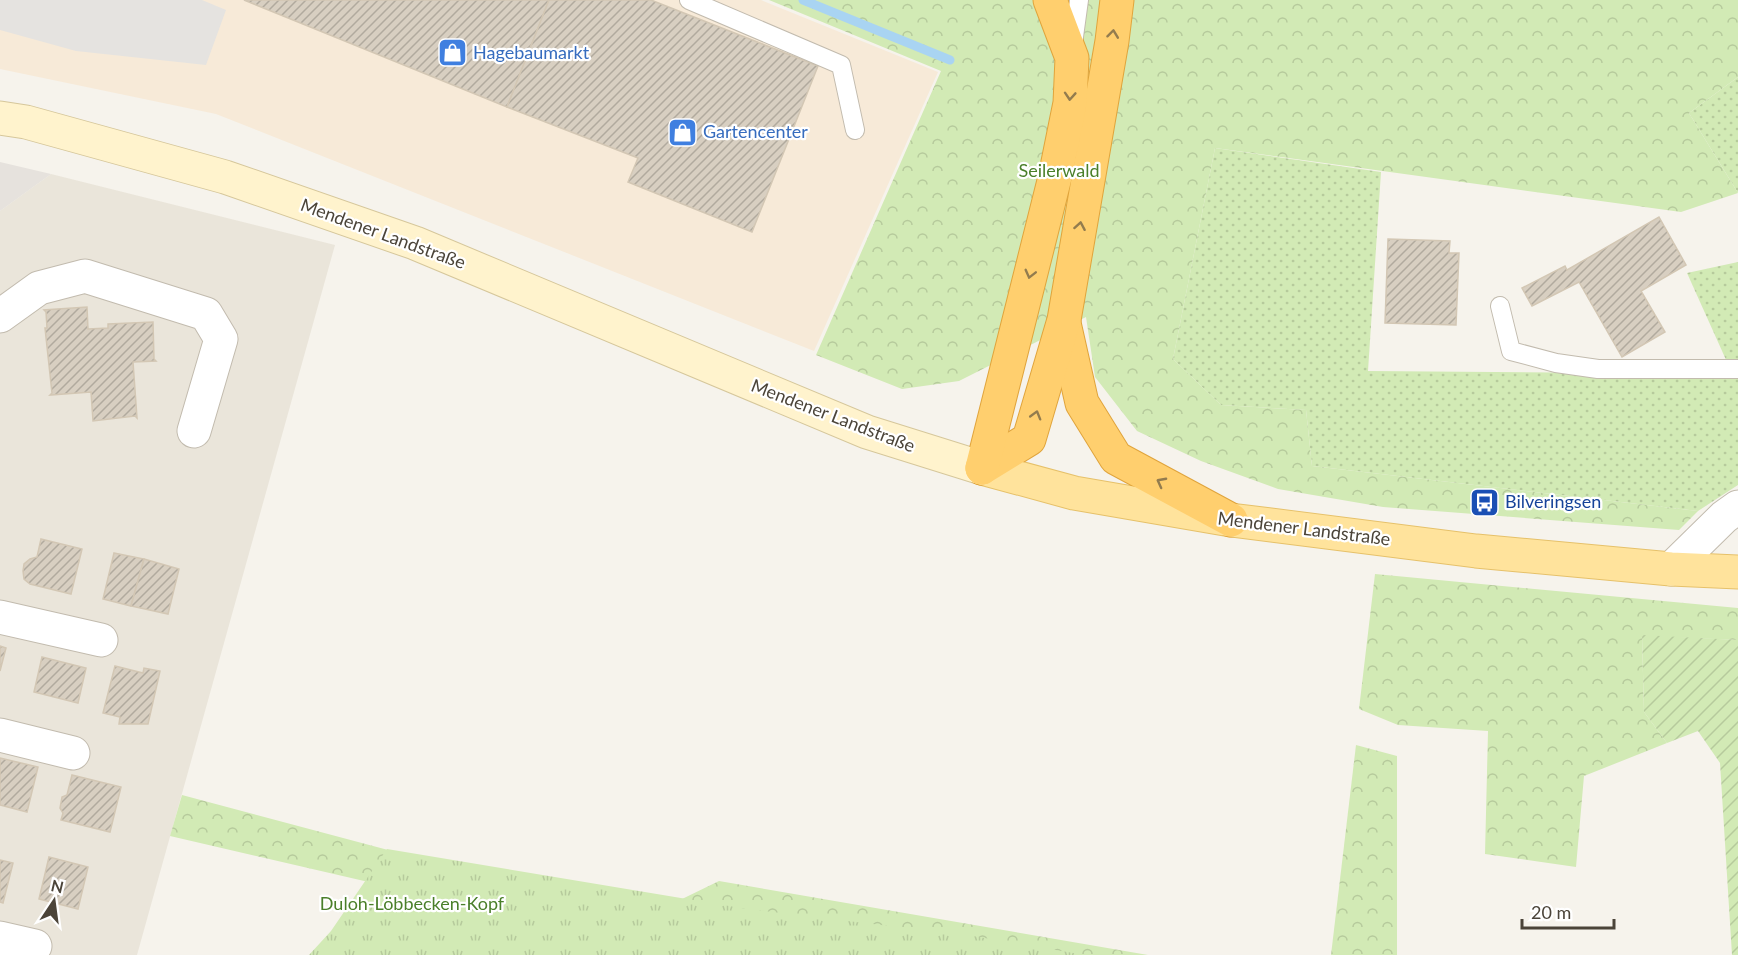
<svg xmlns="http://www.w3.org/2000/svg" width="1738" height="955" font-family="Lato,sans-serif">
<style>
.residential{fill:#eae5da}
.commercial{fill:#f7ead8}
.industrial{fill:#e6e2dd}
.grass{fill:url(#grass-dots)}
.forest{fill:url(#forest-crowns)}
.park{fill:url(#park-tufts)}
.garden{fill:url(#garden-furrows)}
.parking{fill:#e5e3e0}
.lines{fill:none;stroke-linecap:round;stroke-linejoin:round}
.stream{stroke:#a9d4f2;stroke-width:9}
.building{fill:url(#building-hatch);stroke:#d3c7b4;stroke-width:1.5}
.lane-casing{stroke:#c2bbae;stroke-width:20}
.street-casing{stroke:#c2bbae;stroke-width:35}
.secondary-casing{stroke:#d6c79b;stroke-width:35}
.primary-casing{stroke:#e6c16a;stroke-width:35}
.highway-casing{stroke:#e0a43c;stroke-width:35}
.lane{stroke:#fff;stroke-width:18}
.street{stroke:#fff;stroke-width:33}
.secondary{stroke:#fff3cd;stroke-width:33}
.primary{stroke:#ffe39c;stroke-width:33}
.highway{stroke:#ffcf6e;stroke-width:33}
.oneway{stroke:#937c4e}
.labels{text-anchor:middle;stroke-width:4.5;stroke-linejoin:round;paint-order:stroke}
.shop-label{font-size:18px;fill:#366cbe;stroke:#fff;text-anchor:start}
.park-label{font-size:18px;fill:#4a7f2a;stroke:#fff}
.street-label{font-size:18px;fill:#4b4439;stroke:#fff}
.transit-label{font-size:18px;fill:#164399;stroke:#fff;text-anchor:start}
</style>
<defs>
<pattern id="grass-dots" width="8" height="8" patternUnits="userSpaceOnUse" patternTransform="scale(1.5)"><rect width="8" height="8" fill="#d2eab5"/><path d="M2 2h.1M6 6h.1" fill="none" stroke="#b6ca9c" stroke-width="1.8" stroke-linecap="round"/></pattern>
<pattern id="forest-crowns" width="20" height="18" patternUnits="userSpaceOnUse" patternTransform="scale(1.5)"><rect width="20" height="18" fill="#d2eab5"/><path d="M2 6a3 3 0 1 1 6 0M12 15a3 3 0 1 1 6 0" fill="none" stroke="#b6ca9c"/></pattern>
<pattern id="park-tufts" width="24" height="20" patternUnits="userSpaceOnUse" patternTransform="scale(1.5)"><rect width="24" height="20" fill="#d2eab5"/><path d="M3 7l-1-3M5 7V3M7 7l1-3M15 17l-1-3M17 17v-4M19 17l1-3" fill="none" stroke="#b6ca9c"/></pattern>
<pattern id="garden-furrows" width="10" height="10" patternUnits="userSpaceOnUse" patternTransform="scale(1.5)"><rect width="10" height="10" fill="#d2eab5"/><path d="M-1 1l2-2M0 10L10 0M9 11l2-2" fill="none" stroke="#b6ca9c"/></pattern>
<pattern id="building-hatch" width="6" height="6" patternUnits="userSpaceOnUse" patternTransform="scale(1.5)"><rect width="6" height="6" fill="#d8cfc1"/><path d="M-1 1l2-2M0 6l6-6M5 7l2-2" fill="none" stroke="#b1aa9e"/></pattern>
</defs>
<rect width="100%" height="100%" fill="#f6f3ec"/>
<polygon class="residential" points="51,174 335,245 137,955 0,955 0,211"/>
<polygon class="commercial" points="0,0 761,0 938,72 814,351 216,114 0,69"/>
<polygon class="industrial" points="0,162 51,174 0,211"/>
<g class="grass">
<polygon points="1738,77 1738,240 1738,193 1689,113"/>
<polygon points="1215,148 1381,172 1368,371 1738,374 1738,485 1698,511 1312,466 1306,410 1221,405 1173,359"/>
<polygon points="1738,262 1738,362 1727,362 1687,273"/>
</g>
<g class="forest">
<polygon points="769,0 1738,0 1738,77 1689,113 1738,193 1681,212 1215,148 1173,359 1221,405 1306,410 1312,466 1698,511 1679,530 1383,507 1278,489 1201,461 1137,431 1095,377 1086,317 959,381 902,389 816,355 941,71"/>
<polygon points="1375,574 1738,608 1738,640 1642,636 1644,712 1667,743 1584,776 1576,867 1485,854 1488,731 1398,725 1359,709"/>
<polygon points="1356,745 1397,756 1397,955 1331,955"/>
<polygon points="182,795 643,918 719,881 1148,955 684,955 170,836"/>
</g>
<polygon class="park" points="387,849 747,909 973,936 1085,955 309,955 331,931"/>
<polygon class="garden" points="1642,635 1738,640 1738,955 1732,955 1720,763 1698,731 1667,743 1644,712"/>
<polygon class="parking" points="0,0 202,0 226,10 206,65 76,51 0,30"/>
<g class="lines">
<polyline class="stream" points="803,0 950,60"/>
</g>
<g class="building">
<polygon points="244,0 549,0 507,107"/>
<polygon points="549,0 651,0 818,66 752,232 628,182 638,158 507,107"/>
<polygon points="1659,217 1686,265 1641,291 1665,332 1622,357 1579,282 1532,306 1522,288 1565,266 1567,270"/>
<polygon points="1388,239 1450,241 1449,253 1459,253 1456,325 1385,323"/>
<polygon points="87,307 88,329 108,328 108,324 153,322 154,359 156,361 133,362 137,418 135,416 93,421 91,392 50,395 52,393 45,328 47,328 46,312 44,310"/>
<polygon points="41,539 82,549 71,594 30,584 24,579 23,571 24,564 30,559 37,557"/>
<polygon points="114,553 144,559 131,606 103,599"/>
<polygon points="144,559 179,569 168,614 131,606"/>
<polygon points="0,646 6,648 0,671"/>
<polygon points="42,657 86,668 78,703 34,692"/>
<polygon points="115,666 143,673 144,668 160,671 148,724 119,724 120,717 103,713"/>
<polygon points="0,758 38,767 27,812 0,805"/>
<polygon points="72,775 121,787 110,832 61,820 63,813 60,808 62,797 67,795"/>
<polygon points="49,857 88,867 78,909 39,899"/>
<polygon points="0,860 13,863 3,903 0,902"/>
</g>
<g class="lines">
<defs>
<g id="lane">
<polyline points="689,0 841,65 855,130"/>
<polyline points="1073,44 1079,0"/>
<polyline points="1500,306 1511,351 1556,363 1598,369 1738,369"/>
</g>
<g id="street">
<polyline points="0,316 39,288 85,276 206,314 221,339 194,431"/>
<polyline points="1671,569 1724,517 1738,507"/>
<polyline points="0,617 101,640"/>
<polyline points="0,735 73,753"/>
<polyline points="0,938 35,946"/>
</g>
<polyline id="secondary" points="0,118 26,122 225,177 415,243 867,432 982,468"/>
<polyline id="primary" points="982,468 1074,493 1231,520 1476,551 1671,569 1738,572"/>
<g id="highway">
<polyline points="1064,323 1082,403 1116,458 1231,520"/>
<polyline points="982,468 1029,439 1064,320 1112,41 1117,0"/>
<polyline points="982,468 1055,177 1070,103 1072,58 1050,0"/>
</g>
</defs>
<use href="#lane" class="lane-casing"/>
<use href="#street" class="street-casing"/>
<use href="#secondary" class="secondary-casing"/>
<use href="#primary" class="primary-casing"/>
<use href="#highway" class="highway-casing"/>
<use href="#lane" class="lane"/>
<use href="#street" class="street"/>
<use href="#secondary" class="secondary"/>
<use href="#primary" class="primary"/>
<use href="#highway" class="highway"/>
</g>
<defs><path id="oneway-chevron" d="M-2-3.5L2.5 0L-2 3.5" fill="none" stroke-width="1.6" stroke-linecap="round" stroke-linejoin="round" transform="scale(1.5)"/></defs>
<g class="oneway">
<use href="#oneway-chevron" transform="translate(1113 34) rotate(-83)"/>
<use href="#oneway-chevron" transform="translate(1070 96) rotate(94)"/>
<use href="#oneway-chevron" transform="translate(1080 226) rotate(-80)"/>
<use href="#oneway-chevron" transform="translate(1030 274) rotate(104)"/>
<use href="#oneway-chevron" transform="translate(1036 415) rotate(-74)"/>
<use href="#oneway-chevron" transform="translate(1161 482) rotate(-152)"/>
</g>
<defs>
<symbol id="shop-square" viewBox="-11 -11 22 22"><rect x="-9" y="-9" width="18" height="18" rx="4" fill="#3f7fe0" stroke="#fff"/><path d="M-5-2.5h2.3a2.7 3.5 0 0 1 5.4 0H5L5.5 6h-11ZM-1.5-2.5h3a1.5 2.3 0 0 0-3 0Z" fill="#fff"/></symbol>
<symbol id="bus-square" viewBox="-11 -11 22 22"><rect x="-9" y="-9" width="18" height="18" rx="4" fill="#1a4fb4" stroke="#fff"/><path d="M-5-6H5V4H4V6H2V4H-2V6H-4V4H-5ZM-3.5-4V0h7V-4ZM-3.5 1.2v1.5H-2V1.2ZM2 1.2v1.5H3.5V1.2Z" fill="#fff"/></symbol>
</defs>
<g fill-rule="evenodd">
<use href="#shop-square" x="436" y="36" width="33" height="33"/>
<use href="#shop-square" x="666" y="116" width="33" height="33"/>
<use href="#bus-square" x="1468" y="486" width="33" height="33"/>
</g>
<g class="labels">
<g class="shop-label">
<text x="473" y="59">Hagebaumarkt</text>
<text x="703" y="138">Gartencenter</text>
</g>
<g class="park-label">
<text x="1059" y="177">Seilerwald</text>
<text x="412" y="910">Duloh-Löbbecken-Kopf</text>
</g>
<g class="street-label">
<text transform="translate(383 234) rotate(20)" y="6">Mendener Landstraße</text>
<text transform="translate(833 416) rotate(21)" y="6">Mendener Landstraße</text>
<text transform="translate(1304 529) rotate(7)" y="6">Mendener Landstraße</text>
</g>
<g class="transit-label">
<text x="1505" y="508">Bilveringsen</text>
</g>
</g>
<g transform="translate(54 901) rotate(13)" stroke="#ffffff" stroke-width="4.5" paint-order="stroke">
<path d="M0-4.5L10 22L0 15L-10 22Z" fill="#4b4439"/>
<text y="-9" font-size="16" font-weight="bold" text-anchor="middle" fill="#4b4439">N</text>
</g>
<path d="M1522 919v9h92v-9" fill="none" stroke="#4b4439" stroke-width="3"/>
<text x="1531" y="919" font-size="18" fill="#4b4439" stroke="#ffffff" stroke-width="4.5" paint-order="stroke">20 m</text>
</svg>
